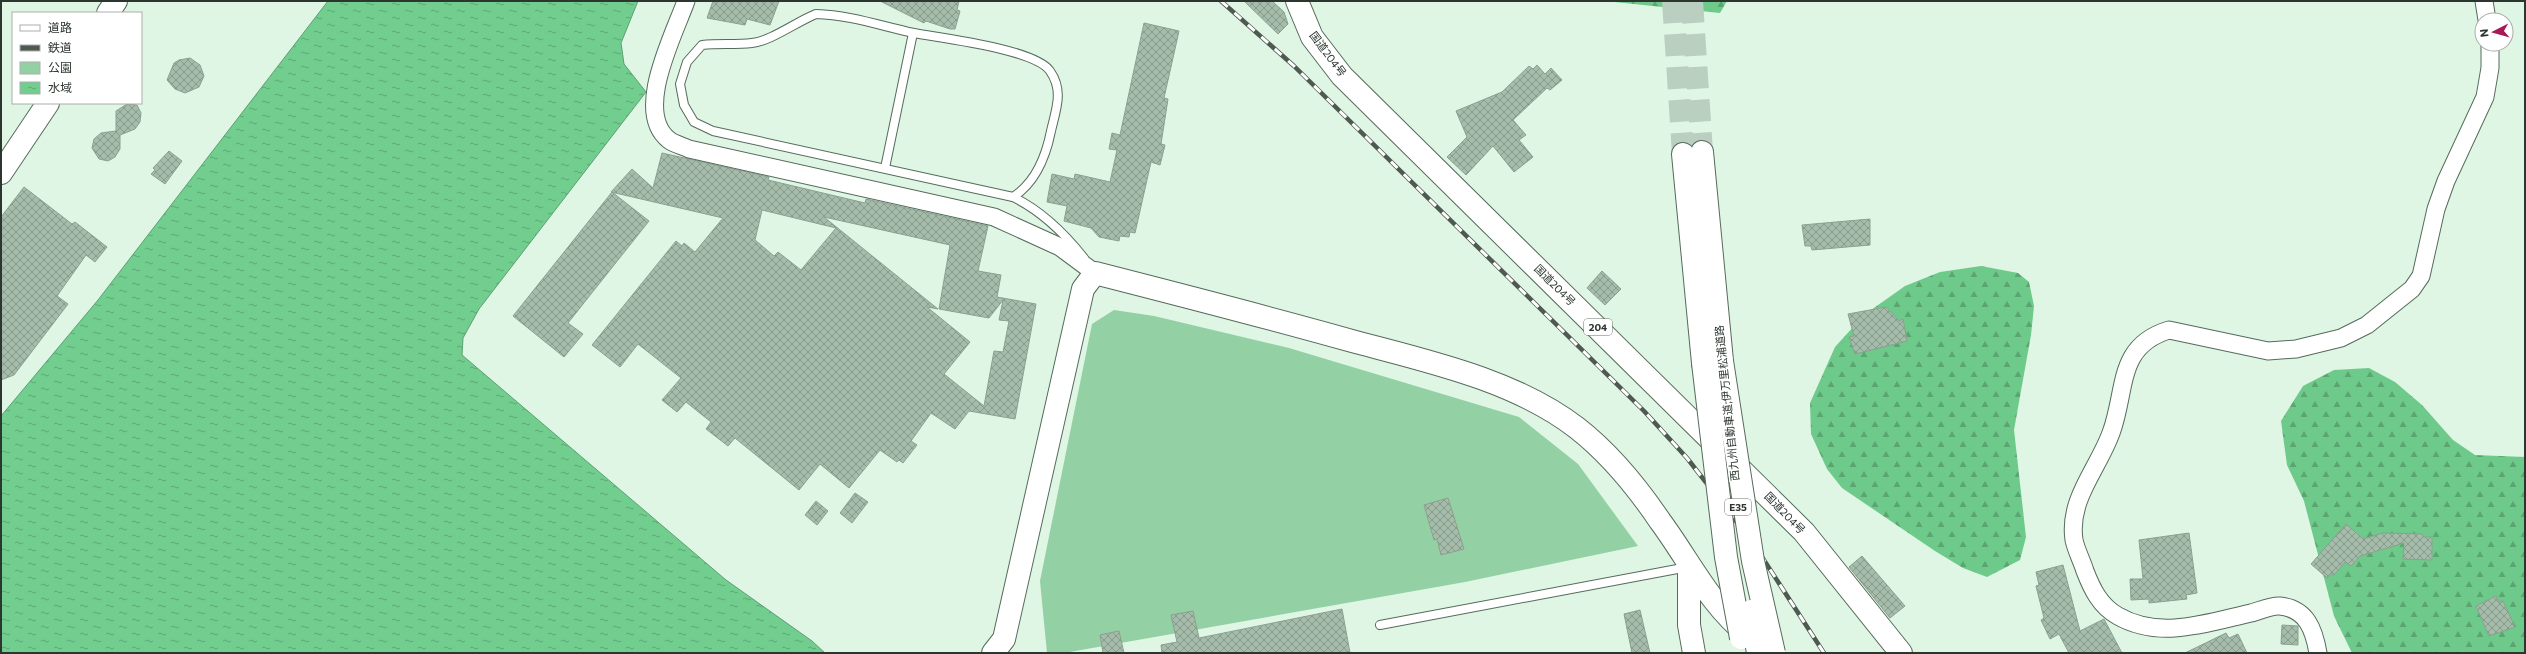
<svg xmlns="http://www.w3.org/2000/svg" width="2526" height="654" font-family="Commissioner,'Noto Sans JP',sans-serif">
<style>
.forest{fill:url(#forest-firs)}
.green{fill:#93d0a3}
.water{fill:url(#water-ripples);stroke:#5ca071}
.building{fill:url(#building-cross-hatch);stroke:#8ba190;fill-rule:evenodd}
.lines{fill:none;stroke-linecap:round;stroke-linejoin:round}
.highway-tunnel{stroke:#bacfbf;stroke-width:22;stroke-dasharray:22 11;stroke-linecap:butt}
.lane-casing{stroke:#566b5b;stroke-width:10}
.street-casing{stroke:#566b5b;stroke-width:19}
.secondary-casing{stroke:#566b5b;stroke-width:24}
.highway-casing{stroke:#566b5b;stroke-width:24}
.lane{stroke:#fff;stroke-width:8}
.street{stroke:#fff;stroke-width:17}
.secondary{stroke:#fff;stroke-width:22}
.highway{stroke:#fff;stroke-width:22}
.rail-casing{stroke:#4e5950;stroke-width:4.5}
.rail{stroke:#fff;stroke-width:3;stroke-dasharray:9;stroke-linecap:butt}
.highway-bridge-casing{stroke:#566b5b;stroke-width:24;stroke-linecap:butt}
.highway-bridge{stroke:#fff;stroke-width:22}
.labels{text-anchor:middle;stroke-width:3;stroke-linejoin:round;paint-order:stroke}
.shield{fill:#fff;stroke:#6b726d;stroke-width:1}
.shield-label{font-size:10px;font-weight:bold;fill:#2c352e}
.street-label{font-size:11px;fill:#2c352e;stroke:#fff}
</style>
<defs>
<pattern id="forest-firs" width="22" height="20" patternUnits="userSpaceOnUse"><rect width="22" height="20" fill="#6dca8a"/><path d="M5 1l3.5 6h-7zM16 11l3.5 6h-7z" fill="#5aa571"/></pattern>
<pattern id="water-ripples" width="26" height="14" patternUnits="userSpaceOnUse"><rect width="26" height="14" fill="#71ce8e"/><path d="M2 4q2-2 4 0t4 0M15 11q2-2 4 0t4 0" fill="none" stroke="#5da874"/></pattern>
<pattern id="building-cross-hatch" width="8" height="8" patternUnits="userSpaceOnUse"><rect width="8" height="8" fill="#a6bcab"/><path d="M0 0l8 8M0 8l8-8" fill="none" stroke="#879a8c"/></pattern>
</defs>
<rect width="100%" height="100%" fill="#def6e3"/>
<g class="forest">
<polygon points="1605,1 1727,1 1720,13"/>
<polygon points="1981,266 2018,273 2029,282 2034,306 2031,335 2014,430 2026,537 2020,560 1987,577 1963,568 1935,551 1842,488 1827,469 1811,434 1810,403 1835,347 1864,315 1905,286 1940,272"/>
<polygon points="2369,368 2395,382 2422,405 2453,440 2475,455 2525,457 2525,653 2352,653 2334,616 2304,501 2287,465 2281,421 2303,386 2334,370"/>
</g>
<polygon class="green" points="1114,310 1154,316 1289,348 1519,417 1578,464 1638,546 1465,582 1064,653 1047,653 1040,581 1092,324"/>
<polygon class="water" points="328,1 638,1 621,43 624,64 646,92 479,309 463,338 462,355 726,580 812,641 825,653 1,653 1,416 98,300"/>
<g class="building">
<polygon points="713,1 779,1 770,25 747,19 745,25 707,18"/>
<polygon points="880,1 959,1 957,10 960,11 955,29 950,29 926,21 924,23"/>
<polygon points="1244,1 1272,1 1284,12 1288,24 1278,34"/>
<polygon points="1144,23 1179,31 1164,98 1168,99 1161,144 1165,145 1160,165 1151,162 1135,233 1130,232 1129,237 1120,236 1119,241 1099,237 1091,228 1064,221 1067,206 1047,202 1052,174 1074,179 1075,174 1110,182 1117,150 1109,149 1112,133 1120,135"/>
<polygon points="190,58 200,65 204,76 199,87 185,93 175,89 167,80 174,63 179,60"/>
<polygon points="1537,65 1545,74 1551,68 1562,80 1550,90 1547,88 1513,120 1526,135 1519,140 1533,157 1514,172 1493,146 1466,175 1447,157 1467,137 1456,111 1502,92 1529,66 1533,69"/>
<polygon points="127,104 137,105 141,113 140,122 135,129 120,135 120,149 115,157 108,161 99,159 92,148 94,139 101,133 116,131 116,111"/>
<polygon points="169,151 182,161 165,184 151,174 155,170 153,168"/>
<path d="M662,153L769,177L768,180L865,203L866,199L988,226L978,271L1001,275L997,297L1036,304L1015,419L969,411L955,429L931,413L911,441L917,445L903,463L899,460L897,462L880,450L849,488L820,464L799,490L735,438L728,446L706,429L711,422L686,402L677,412L662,400L681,378L638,344L620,367L592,345L676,241L682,246L684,243L695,252L723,218L611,192L632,169L653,188ZM762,210L836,228L801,270L778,252L774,256L755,240ZM824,217L950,245L939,309L989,318L1003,300L999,320L1009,321L1003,352L994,351L984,406L944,374L970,342L927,307L938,309Z"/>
<polygon points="24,187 72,224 75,222 107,247 95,262 86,255 57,296 68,304 14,375 1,380 1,217"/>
<polygon points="612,192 649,221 568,323 583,334 564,357 513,316"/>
<polygon points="1870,219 1870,245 1812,250 1811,246 1805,246 1802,225"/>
<polygon points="1602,271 1621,289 1605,305 1587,288"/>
<polygon points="1886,307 1899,321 1903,319 1907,341 1855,354 1849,337 1854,336 1848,314"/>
<polygon points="855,493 868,502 852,523 840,513"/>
<polygon points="1448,498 1464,549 1441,555 1437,539 1434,540 1424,505"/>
<polygon points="816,501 828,511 817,525 805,515"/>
<polygon points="2346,524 2363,539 2383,533 2422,534 2423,537 2432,537 2432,560 2403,559 2404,543 2360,556 2351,566 2345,562 2334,575 2331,573 2327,578 2311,564"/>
<polygon points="2189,533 2197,593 2186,595 2187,599 2149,603 2149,599 2131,600 2130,579 2143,579 2139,540"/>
<polygon points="1862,556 1905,606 1890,618 1849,567"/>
<polygon points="2063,565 2080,631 2104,619 2122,653 2069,653 2059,634 2050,639 2041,620 2044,618 2036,586 2039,585 2036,572"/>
<polygon points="2496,596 2499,602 2503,601 2515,627 2489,636 2476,606"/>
<polygon points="1342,609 1350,653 1162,653 1161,645 1177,642 1171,615 1193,611 1199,638"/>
<polygon points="1640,610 1650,653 1632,653 1624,614"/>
<polygon points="2282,625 2298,626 2298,645 2281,644"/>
<polygon points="1119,631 1124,653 1103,653 1100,635"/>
<polygon points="2226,633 2229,638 2238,634 2247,653 2185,653"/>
</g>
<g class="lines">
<g class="highway-tunnel">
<polyline points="1673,1 1683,154"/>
<polyline points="1692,1 1702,152"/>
</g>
<defs>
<g id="lane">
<path d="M816,14C850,15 881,26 914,33C941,38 1035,49 1050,71C1064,91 1056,109 1051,131C1046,156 1035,183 1013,197L713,131L694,122L684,105L680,84L687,62L702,45C719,43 735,45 752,43C771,41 796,22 816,14Z"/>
<polyline points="885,168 913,33"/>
<path d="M1013,197C1040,210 1065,234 1084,258"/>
<polyline points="1380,625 1688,567"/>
</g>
<g id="street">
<path d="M686,1C674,35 633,112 669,140C674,144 683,146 689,149L994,217L1060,247L1095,273"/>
<polyline points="2484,1 2487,20"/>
<path d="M2318,653C2314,630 2307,609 2280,606C2272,605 2259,611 2251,613C2207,623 2160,640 2118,616C2100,606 2092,589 2085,571C2082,561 2076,550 2074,540C2068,499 2098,469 2111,433C2127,390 2116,346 2169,330L2268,351L2296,349L2341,338L2367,325L2412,289L2421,276L2436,209L2446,181L2485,97L2490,68V44"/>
</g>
<g id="secondary">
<polyline points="108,13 116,1"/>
<polyline points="1,173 48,103"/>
<polyline points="1689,567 1689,625 1694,653"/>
<path d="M993,653L1004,639L1083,289L1095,273C1181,295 1267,317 1352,341C1427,361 1515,380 1577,428C1609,453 1637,487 1660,521C1689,560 1709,604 1748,635"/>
</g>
<g id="highway">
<polyline points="1297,1 1312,37 1342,76 1804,532 1901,653"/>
<polyline points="1702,152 1722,361"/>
<polyline points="1683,154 1703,363"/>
</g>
</defs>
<use href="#lane" class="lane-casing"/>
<use href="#street" class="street-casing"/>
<use href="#secondary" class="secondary-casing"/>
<use href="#highway" class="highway-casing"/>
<use href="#lane" class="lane"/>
<use href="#street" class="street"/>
<use href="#secondary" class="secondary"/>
<use href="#highway" class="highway"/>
<defs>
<polyline id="rail" points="1221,1 1294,66 1644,411 1687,458 1753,543 1824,653"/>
</defs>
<use href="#rail" class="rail-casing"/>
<use href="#rail" class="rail"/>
<defs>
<g id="highway-bridge">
<polyline points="1722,361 1753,561 1774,653"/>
<polyline points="1703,363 1726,557 1741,638"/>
<polyline points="1751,611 1758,653"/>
</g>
</defs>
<use href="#highway-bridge" class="highway-bridge-casing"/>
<use href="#highway-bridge" class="highway-bridge"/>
</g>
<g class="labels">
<g class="shield">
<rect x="1584" y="319" width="28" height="16" rx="3"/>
<rect x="1725" y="499" width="26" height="16" rx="3"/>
</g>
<g class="shield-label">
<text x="1598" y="331">204</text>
<text x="1738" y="511">E35</text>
</g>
<g class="street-label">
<text transform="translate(1328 54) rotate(53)" y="4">国道204号</text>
<text transform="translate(1555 285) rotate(45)" y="4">国道204号</text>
<text transform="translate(1727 403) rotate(-96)" y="4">西九州自動車道;伊万里松浦道路</text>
<text transform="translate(1785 513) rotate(46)" y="4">国道204号</text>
</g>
</g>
<rect width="2526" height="654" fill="none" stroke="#2c352e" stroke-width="4"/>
<rect x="12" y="12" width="130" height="92" fill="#ffffff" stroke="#abaeab"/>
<rect x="20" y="25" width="20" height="6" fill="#ffffff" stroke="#abaeab"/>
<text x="48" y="32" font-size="12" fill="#2c352e">道路</text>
<rect x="20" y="45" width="20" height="6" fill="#4e5950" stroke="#abaeab"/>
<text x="48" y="52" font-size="12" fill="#2c352e">鉄道</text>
<rect x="20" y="62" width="20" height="12" fill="#93d0a3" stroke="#abaeab"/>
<text x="48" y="72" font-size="12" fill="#2c352e">公園</text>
<rect x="20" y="82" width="20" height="12" fill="url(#water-ripples)" stroke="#abaeab"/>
<text x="48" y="92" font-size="12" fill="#2c352e">水域</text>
<g transform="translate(2494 32) rotate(264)"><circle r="19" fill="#ffffff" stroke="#abaeab"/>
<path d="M0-3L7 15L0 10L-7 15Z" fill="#a81956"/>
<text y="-6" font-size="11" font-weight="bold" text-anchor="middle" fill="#2c352e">N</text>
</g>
</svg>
